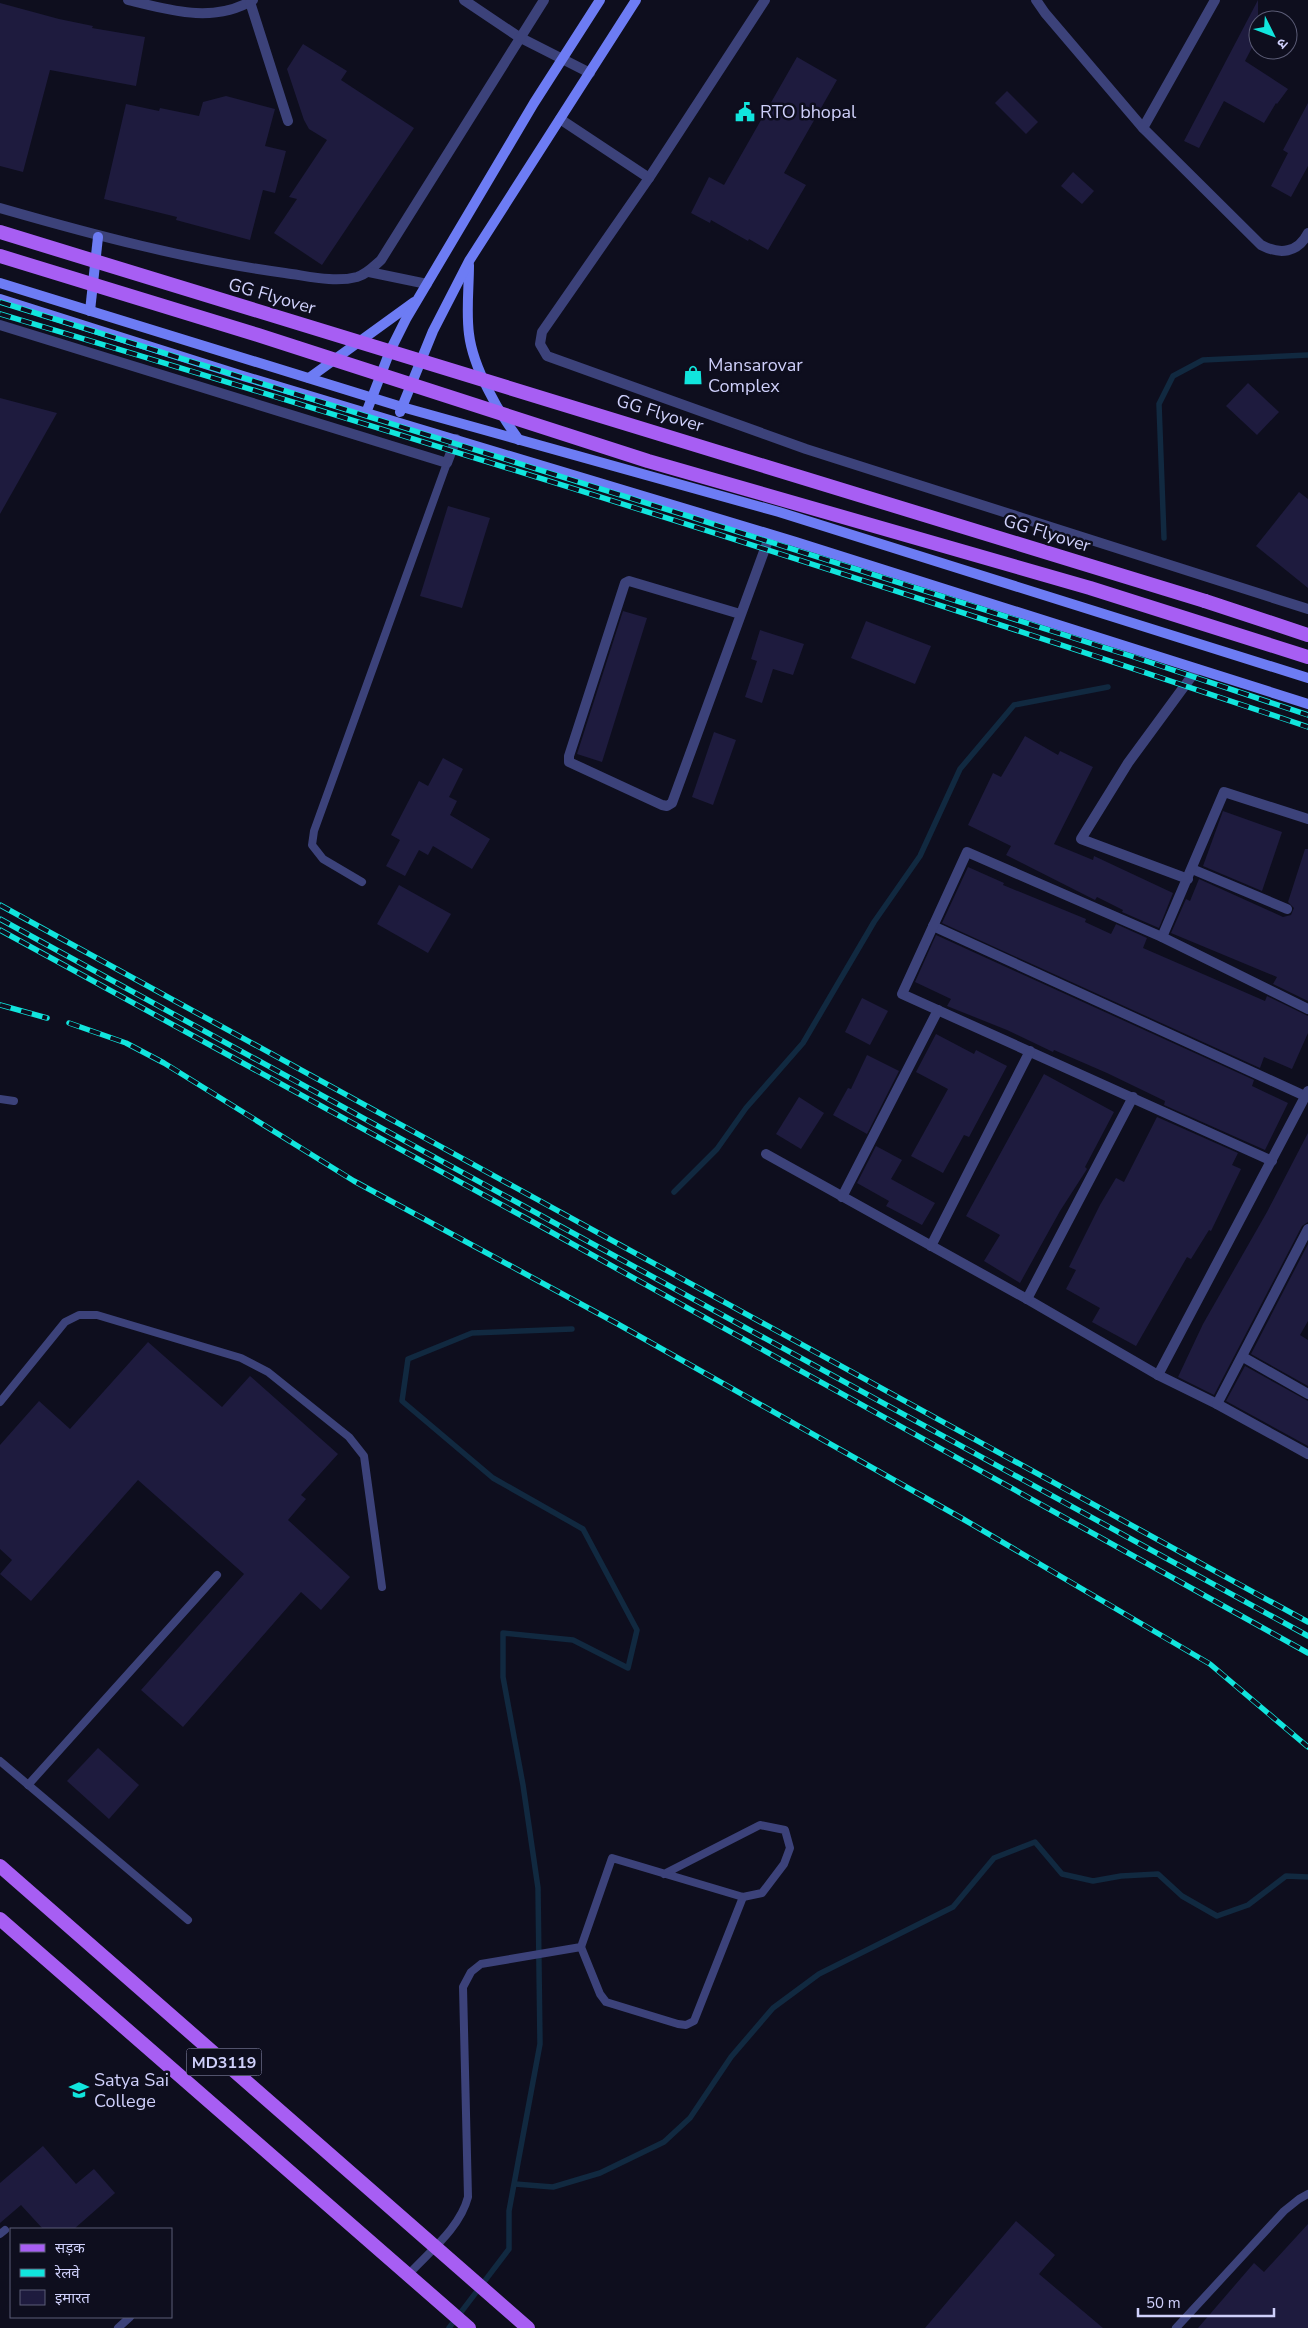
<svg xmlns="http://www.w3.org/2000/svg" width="1308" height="2328" font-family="'Nunito Sans','Noto Sans Devanagari',sans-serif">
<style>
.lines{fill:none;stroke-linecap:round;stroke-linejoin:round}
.stream{stroke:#112940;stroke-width:5.5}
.building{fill:#1e1b3e}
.service{stroke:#3c427a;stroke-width:8}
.minor{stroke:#3c427a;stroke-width:10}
.tertiary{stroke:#3c427a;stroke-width:10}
.secondary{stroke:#6d7cf4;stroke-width:10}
.primary{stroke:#a75ef3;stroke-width:14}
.rail-casing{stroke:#11e5dd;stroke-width:5.5}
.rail{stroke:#0e0e1e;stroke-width:4;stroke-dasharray:11;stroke-linecap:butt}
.primary-bridge{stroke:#a75ef3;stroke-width:14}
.labels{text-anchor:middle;stroke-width:5;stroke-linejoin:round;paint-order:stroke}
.shield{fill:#0e0e1e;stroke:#9596b9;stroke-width:1}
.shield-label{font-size:16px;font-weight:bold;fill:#cfd0fb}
.poi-label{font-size:18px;fill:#cfd0fb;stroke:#0e0e1e;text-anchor:start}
.street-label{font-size:18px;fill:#cfd0fb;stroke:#0e0e1e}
</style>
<rect width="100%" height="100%" fill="#0e0e1e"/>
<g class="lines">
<g class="stream">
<polyline points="1164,538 1159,404 1173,376 1203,360 1308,355"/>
<polyline points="674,1192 717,1149 746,1108 803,1043 874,922 920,856 960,769 1014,705 1108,687"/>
<polyline points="515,2184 553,2187 600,2173 664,2142 690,2118 731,2057 773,2008 819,1974 953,1907 994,1858 1035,1842 1062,1874 1093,1881 1121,1876 1158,1874 1182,1896 1217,1916 1248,1905 1286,1876 1308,1877"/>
<polyline points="449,2328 509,2249 509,2211 540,2044 538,1888 523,1785 503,1677 503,1633 573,1640 628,1668 637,1630 583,1529 493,1478 402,1401 408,1359 472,1333 572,1329"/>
</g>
</g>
<g class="building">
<polygon points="1258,0 1258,36 1245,61 1288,89 1277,104 1276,103 1264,123 1224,101 1199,148 1184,141"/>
<polygon points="0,3 59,19 93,26 92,28 145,37 136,86 50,70 23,172 0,166"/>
<polygon points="303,44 347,71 341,80 414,128 322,265 274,233 297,199 289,197 327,140 309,129 304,120 287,69"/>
<polygon points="797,57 837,80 784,173 806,185 768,250 749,239 748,241 711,220 710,223 691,213 709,177 724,185"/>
<polygon points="1007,91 1038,122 1026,134 995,103"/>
<polygon points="226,96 275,109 265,146 286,151 275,193 263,190 250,240 176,220 177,217 104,199 126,104 159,111 160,108 199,116 203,102"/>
<polygon points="1308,103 1308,166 1291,197 1271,186 1288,153 1283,150"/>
<polygon points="1073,172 1094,191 1082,204 1061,186"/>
<polygon points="1248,383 1279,412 1257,435 1226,406"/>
<polygon points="0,398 57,413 0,514"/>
<polygon points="1299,492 1308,499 1308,588 1256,546"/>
<polygon points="448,506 490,518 462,608 420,596"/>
<polygon points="623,611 647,618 602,762 577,754"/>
<polygon points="866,621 931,646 915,684 851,658"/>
<polygon points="760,630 804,644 793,675 773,669 762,703 745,697 757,661 751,659"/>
<polygon points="714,732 736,740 713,805 692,797"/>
<polygon points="1025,736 1058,755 1060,751 1093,767 1054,844 1093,860 1094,856 1173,893 1159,928 1122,912 1123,910 1097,897 1095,900 1006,855 1011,846 968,825 993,773 1001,777"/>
<polygon points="443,758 463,769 449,797 457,801 450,815 490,839 472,869 433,846 428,855 419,850 405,876 386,866 400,840 391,835 419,781 428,786"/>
<polygon points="1223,811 1282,832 1262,891 1203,866"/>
<polygon points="1305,849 1308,849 1308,1001 1273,984 1277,977 1171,933 1186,899 1190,901 1199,879 1283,917 1291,915 1294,908 1288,902"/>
<polygon points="968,867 1004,883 1003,885 1086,919 1085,922 1111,934 1116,924 1147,938 1143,948 1265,1001 1267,996 1308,1016 1308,1033 1292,1069 1264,1057 1260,1068 942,923"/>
<polygon points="399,885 451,914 428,953 377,924"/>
<polygon points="936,935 1254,1080 1252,1086 1288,1103 1265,1150 1164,1105 1165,1101 1107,1073 1054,1050 1053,1052 1007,1030 947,1006 951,999 915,982"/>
<polygon points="862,998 888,1011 870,1045 845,1032"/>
<polygon points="936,1034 974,1054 976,1050 1007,1066 969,1137 964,1135 943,1173 911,1156 948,1089 916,1072"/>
<polygon points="867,1055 899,1071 867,1134 833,1115 848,1088 851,1089"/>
<polygon points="1044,1074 1114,1112 1085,1167 1087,1169 1060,1211 1020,1283 984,1261 1000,1235 966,1216"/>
<polygon points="799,1097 824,1113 801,1149 776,1134"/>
<polygon points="1157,1117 1238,1153 1232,1165 1241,1169 1211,1231 1209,1230 1191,1259 1187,1257 1136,1346 1092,1322 1100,1308 1066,1289 1076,1270 1069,1267 1100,1205 1116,1178 1124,1182"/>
<polygon points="1308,1133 1308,1222 1302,1226 1214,1395 1178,1377 1203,1324 1267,1212"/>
<polygon points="876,1146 902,1160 891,1179 935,1203 922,1225 886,1206 889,1201 857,1183"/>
<polygon points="1308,1244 1308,1321 1300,1335 1308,1340 1308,1386 1251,1354"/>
<polygon points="148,1342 222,1407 250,1376 338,1454 301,1495 306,1499 288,1520 350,1577 321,1610 301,1592 183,1727 141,1690 244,1574 138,1480 31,1601 0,1574 12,1560 0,1549 0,1445 39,1401 70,1429"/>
<polygon points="1245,1366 1308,1401 1308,1446 1226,1401"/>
<polygon points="98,1748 139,1785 109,1819 67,1781"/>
<polygon points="43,2146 76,2184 94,2169 115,2193 74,2229 43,2229 21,2205 0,2223 0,2183"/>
<polygon points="1016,2221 1055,2255 1039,2274 1103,2328 925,2328"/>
<polygon points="1308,2224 1308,2328 1198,2328 1254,2263 1264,2272"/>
</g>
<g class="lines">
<g class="service">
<polyline points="362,882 323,859 312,845 314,831 447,463"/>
<polyline points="0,1099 14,1101"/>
<polyline points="0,1402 65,1322 79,1315 97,1315 241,1358 268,1372 349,1437 364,1456 382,1587"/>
<polyline points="0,1761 188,1920"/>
<polyline points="28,1785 217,1575"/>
<polyline points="581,1947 600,1994 606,2002 678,2024 686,2025 694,2021 743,1897"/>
<polyline points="0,2234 5,2230"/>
<path d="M408,2275C429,2252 460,2228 468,2197L463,1987L471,1972L481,1964L581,1947L612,1858L743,1897L762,1893L784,1864L790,1848L785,1830L760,1825L664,1874"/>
<polyline points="118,2328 130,2317"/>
<polyline points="1176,2328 1284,2211 1299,2199 1308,2194"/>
</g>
<g class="minor">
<path d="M128,0C169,10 213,24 253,0"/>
<polyline points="464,0 519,37 590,73"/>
<polyline points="765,0 649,178 542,332 540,344 547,356 806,449 1308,609"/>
<path d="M1036,0L1045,13L1143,128L1261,245C1280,255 1298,253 1308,233"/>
<polyline points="250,2 288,121"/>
<polyline points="560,119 649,178"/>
<polyline points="1143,128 1215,0"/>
<polyline points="740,614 629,581 625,583 569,756 569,762 662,805 667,806 672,803 770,535"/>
<polyline points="1192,869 1287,909"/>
<polyline points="1188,879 1081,839 1128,763 1197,669"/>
<polyline points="933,926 1305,1096"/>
<polyline points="1162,937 1224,792 1308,819"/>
<polyline points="766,1154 1027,1299 1158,1375 1217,1404 1308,1454"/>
<polyline points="1272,1161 902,994 967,852 1162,937 1308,1009"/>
<polyline points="842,1197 938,1010"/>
<polyline points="931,1246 1030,1051"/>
<polyline points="1027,1299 1133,1097"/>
<polyline points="1243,1357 1308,1394"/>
<polyline points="1158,1375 1308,1091"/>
<polyline points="1217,1404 1308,1229"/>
</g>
<g class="tertiary">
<path d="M0,208C94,235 188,260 285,273C308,276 334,283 357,277C367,274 373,267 381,260L544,0"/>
<polyline points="369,272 427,284"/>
<polyline points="0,325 447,463 456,439"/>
</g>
<g class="secondary">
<path d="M469,265C469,287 466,312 469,334C473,368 499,413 519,440"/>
<polyline points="0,283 402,407 779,512 1308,678"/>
<polyline points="0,299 243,376 796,542 1308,704"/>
<polyline points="90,311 98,237"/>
<polyline points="309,378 414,302"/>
<polyline points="400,412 433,331 469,261 636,0"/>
<polyline points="366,413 390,351 406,319 534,103 600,0"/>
</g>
<g class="primary">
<polyline points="1205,601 1308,635"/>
<polyline points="0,1866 528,2328"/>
<polyline points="0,1919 469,2328"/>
</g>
<defs>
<g id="rail">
<polyline points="0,302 688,516 1134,657 1308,715"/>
<path d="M0,314C438,444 875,581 1308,727"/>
<polyline points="0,905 1308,1622"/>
<polyline points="0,919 1308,1636"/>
<polyline points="0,930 533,1222 1308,1653"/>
<polyline points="0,1005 47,1018"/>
<polyline points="69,1023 126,1043 164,1063 354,1181 616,1323 963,1519 1210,1664 1308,1747"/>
</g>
</defs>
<use href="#rail" class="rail-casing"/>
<use href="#rail" class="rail"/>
<g class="primary-bridge">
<polyline points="0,232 1205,601"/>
<polyline points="0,256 258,335 648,461 1090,588 1308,657"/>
</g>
</g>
<defs>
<symbol id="civic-bare" viewBox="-9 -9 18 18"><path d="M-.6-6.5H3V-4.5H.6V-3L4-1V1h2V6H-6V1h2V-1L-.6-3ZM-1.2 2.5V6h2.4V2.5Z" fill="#11e5dd" stroke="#0e0e1e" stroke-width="2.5" paint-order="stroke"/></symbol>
<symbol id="shop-bare" viewBox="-9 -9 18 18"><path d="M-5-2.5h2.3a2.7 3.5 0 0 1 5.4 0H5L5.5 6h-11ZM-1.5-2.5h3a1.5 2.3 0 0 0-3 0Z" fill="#11e5dd" stroke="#0e0e1e" stroke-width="2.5" paint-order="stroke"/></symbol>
<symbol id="university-bare" viewBox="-9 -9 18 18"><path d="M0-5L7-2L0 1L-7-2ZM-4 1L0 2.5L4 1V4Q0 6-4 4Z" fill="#11e5dd" stroke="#0e0e1e" stroke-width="2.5" paint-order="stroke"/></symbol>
</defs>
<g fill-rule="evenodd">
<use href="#civic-bare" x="731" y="98" width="28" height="28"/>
<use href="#shop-bare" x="679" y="361" width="28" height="28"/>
<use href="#university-bare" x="65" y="2076" width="28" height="28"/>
</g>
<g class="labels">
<rect class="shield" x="186.5" y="2048.5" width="75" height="27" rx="4"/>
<g class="shield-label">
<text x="224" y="2068">MD3119</text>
</g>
<g class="poi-label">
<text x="760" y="118">RTO bhopal</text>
<text x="708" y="371">Mansarovar<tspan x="708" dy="21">Complex</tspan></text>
<text x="94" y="2086">Satya Sai<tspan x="94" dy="21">College</tspan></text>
</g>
<g class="street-label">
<text transform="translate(272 296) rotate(16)" y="6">GG Flyover</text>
<text transform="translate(660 413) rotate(17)" y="6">GG Flyover</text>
<text transform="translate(1047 533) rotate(17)" y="6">GG Flyover</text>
</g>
</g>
<rect x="10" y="2228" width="162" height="90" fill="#0e0e1e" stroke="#5b5c76"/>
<rect x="20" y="2244" width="25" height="8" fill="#a75ef3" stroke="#5b5c76"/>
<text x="55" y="2253" font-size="15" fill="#cfd0fb">सड़क</text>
<rect x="20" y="2269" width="25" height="8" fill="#11e5dd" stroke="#5b5c76"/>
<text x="55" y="2278" font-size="15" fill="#cfd0fb">रेलवे</text>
<rect x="20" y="2290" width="25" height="15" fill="#1e1b3e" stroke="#5b5c76"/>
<text x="55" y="2303" font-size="15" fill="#cfd0fb">इमारत</text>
<g transform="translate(1273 35) rotate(132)"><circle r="24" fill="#0e0e1e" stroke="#5b5c76"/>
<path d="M0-4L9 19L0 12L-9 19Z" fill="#11e5dd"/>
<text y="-8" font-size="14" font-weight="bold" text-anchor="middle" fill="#cfd0fb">उ</text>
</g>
<path d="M1138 2308v8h136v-8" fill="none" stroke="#cfd0fb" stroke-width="2.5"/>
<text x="1146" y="2308" font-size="15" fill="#cfd0fb" stroke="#0e0e1e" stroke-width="4" paint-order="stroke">50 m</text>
</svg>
